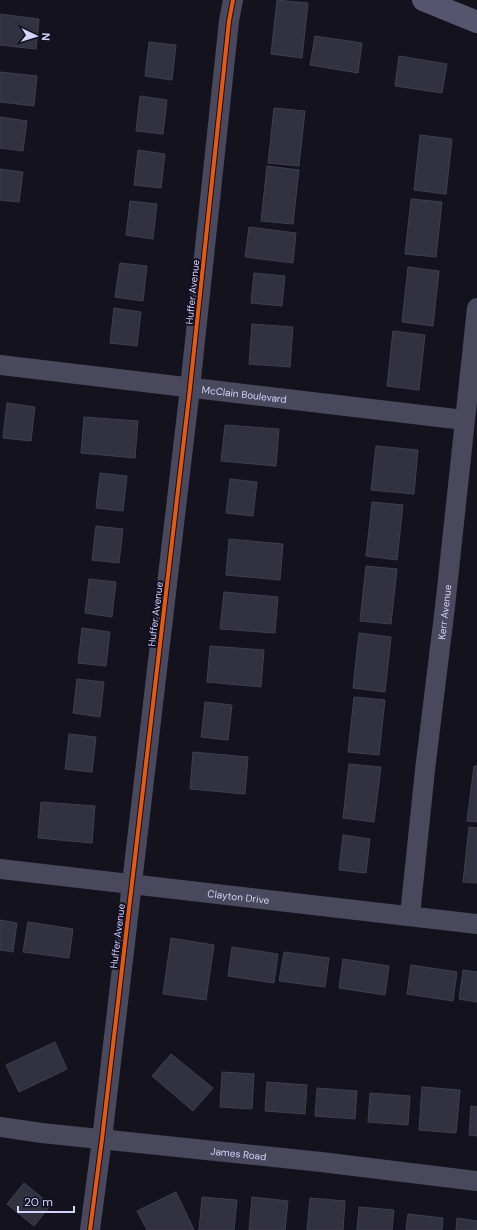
<svg xmlns="http://www.w3.org/2000/svg" width="477" height="1230" font-family="'DM Sans',sans-serif">
<style>
.building{fill:#32313f;stroke:#403e50}
.lines{fill:none;stroke-linecap:round;stroke-linejoin:round}
.street{stroke:#49485d;stroke-width:20}
.secondary{stroke:#55556f;stroke-width:22}
.cycleway-casing{stroke:#110f21;stroke-width:6}
.cycleway{stroke:#e8590c;stroke-width:4}
.labels{text-anchor:middle;stroke-width:4;stroke-linejoin:round;paint-order:stroke}
.street-label{font-size:10px;fill:#d5d2fc;stroke:#110f21}
</style>
<rect width="100%" height="100%" fill="#14131d"/>
<g class="building">
<polygon points="277,0 308,3 302,58 271,54"/>
<polygon points="0,14 39,19 36,49 0,45"/>
<polygon points="315,36 362,43 358,73 310,65"/>
<polygon points="149,42 176,45 172,80 145,76"/>
<polygon points="399,56 447,64 442,93 395,86"/>
<polygon points="0,72 37,76 34,106 0,102"/>
<polygon points="140,96 167,100 163,134 136,131"/>
<polygon points="274,108 305,111 299,166 268,163"/>
<polygon points="0,117 27,121 23,151 0,148"/>
<polygon points="420,135 452,139 446,194 414,190"/>
<polygon points="138,150 165,154 161,188 134,185"/>
<polygon points="267,166 299,170 293,224 261,221"/>
<polygon points="0,169 23,172 19,202 0,200"/>
<polygon points="411,199 442,202 436,257 405,254"/>
<polygon points="130,201 157,204 153,239 126,235"/>
<polygon points="249,227 296,233 293,263 245,257"/>
<polygon points="120,263 147,266 143,301 115,297"/>
<polygon points="408,267 439,271 433,326 402,322"/>
<polygon points="254,273 285,276 282,306 251,303"/>
<polygon points="114,308 141,312 137,346 110,343"/>
<polygon points="252,324 293,327 290,367 249,364"/>
<polygon points="393,331 425,335 419,390 387,386"/>
<polygon points="7,403 35,407 31,441 3,438"/>
<polygon points="84,417 138,421 135,458 81,453"/>
<polygon points="225,425 279,429 276,466 221,461"/>
<polygon points="376,446 418,450 414,494 371,490"/>
<polygon points="100,473 127,476 123,511 96,508"/>
<polygon points="230,479 257,482 253,516 226,513"/>
<polygon points="372,502 403,505 397,560 366,556"/>
<polygon points="96,526 123,529 119,563 92,560"/>
<polygon points="229,539 283,544 280,580 226,575"/>
<polygon points="366,566 397,569 391,624 360,621"/>
<polygon points="89,579 116,582 112,617 85,613"/>
<polygon points="224,592 278,597 275,633 220,629"/>
<polygon points="82,628 110,632 106,666 78,663"/>
<polygon points="359,633 391,637 385,692 353,688"/>
<polygon points="210,646 264,650 261,687 207,682"/>
<polygon points="77,679 104,682 100,717 73,713"/>
<polygon points="354,697 385,700 379,755 348,752"/>
<polygon points="205,702 232,705 228,740 201,737"/>
<polygon points="69,734 96,737 92,772 65,769"/>
<polygon points="193,752 248,757 245,794 190,789"/>
<polygon points="349,764 381,767 374,822 343,818"/>
<polygon points="474,766 477,766 477,822 467,821"/>
<polygon points="41,802 95,806 92,843 38,838"/>
<polygon points="469,827 477,828 477,883 463,882"/>
<polygon points="343,835 370,839 366,873 339,870"/>
<polygon points="0,920 17,923 13,952 0,950"/>
<polygon points="28,922 73,929 69,958 23,952"/>
<polygon points="171,938 214,945 206,1000 163,994"/>
<polygon points="232,947 278,954 274,983 228,976"/>
<polygon points="284,952 329,958 325,987 279,981"/>
<polygon points="343,959 389,966 385,995 339,988"/>
<polygon points="411,965 457,972 453,1001 407,994"/>
<polygon points="463,970 477,972 477,1002 459,999"/>
<polygon points="55,1042 67,1069 19,1092 6,1065"/>
<polygon points="171,1054 213,1088 193,1111 152,1076"/>
<polygon points="222,1072 254,1074 252,1109 220,1107"/>
<polygon points="267,1082 307,1085 305,1114 265,1111"/>
<polygon points="422,1087 460,1090 456,1133 419,1130"/>
<polygon points="317,1088 357,1091 355,1119 315,1116"/>
<polygon points="370,1093 410,1096 408,1125 368,1122"/>
<polygon points="471,1106 477,1107 477,1136 469,1135"/>
<polygon points="24,1183 51,1205 34,1226 7,1204"/>
<polygon points="176,1192 194,1230 147,1230 137,1211"/>
<polygon points="202,1197 237,1200 234,1230 199,1230"/>
<polygon points="252,1197 288,1201 285,1230 249,1230"/>
<polygon points="310,1198 345,1201 343,1230 307,1230"/>
<polygon points="359,1207 394,1210 392,1230 357,1230"/>
<polygon points="408,1214 443,1218 442,1230 406,1230"/>
<polygon points="457,1218 477,1221 477,1230 456,1230"/>
</g>
<g class="lines">
<g class="street">
<path id="s1" d="M0,365L464,420"/>
<path id="s2" d="M0,869L477,924"/>
<path id="s3" d="M410,915L425,770L445,607L477,308"/>
<path id="s4" d="M0,1127L42,1133L321,1162L477,1181"/>
<polyline points="90,1230 102,1139 190,388 229,21 233,0"/>
</g>
<polyline class="secondary" points="423,0 477,22"/>
<defs>
<polyline id="cycleway" points="90,1230 102,1139 190,388 229,21 233,0"/>
</defs>
<use href="#cycleway" class="cycleway-casing"/>
<use href="#cycleway" class="cycleway"/>
</g>
<g class="labels">
<g class="street-label">
<text transform="translate(192 292) rotate(-84)" y="4">Huffer Avenue</text>
<text dy="4" stroke="none"><textPath href="#s1" startOffset="246">McClain Boulevard</textPath></text>
<text dy="4" stroke="none"><textPath href="#s3" startOffset="305">Kerr Avenue</textPath></text>
<text transform="translate(155 614) rotate(-83)" y="4">Huffer Avenue</text>
<text dy="4" stroke="none"><textPath href="#s2" startOffset="240">Clayton Drive</textPath></text>
<text transform="translate(117 936) rotate(-83)" y="4">Huffer Avenue</text>
<text dy="4" stroke="none"><textPath href="#s4" startOffset="240">James Road</textPath></text>
</g>
</g>
<g transform="translate(36 36) rotate(94)" stroke="#110f21" stroke-width="3" paint-order="stroke">
<path d="M0-3L7 15L0 10L-7 15Z" fill="#d5d2fc"/>
<text y="-6" font-size="11" font-weight="bold" text-anchor="middle" fill="#d5d2fc">N</text>
</g>
<path d="M18 1206v6h56v-6" fill="none" stroke="#d5d2fc" stroke-width="2"/>
<text x="24" y="1206" font-size="12" fill="#d5d2fc" stroke="#110f21" stroke-width="3" paint-order="stroke">20 m</text>
</svg>
